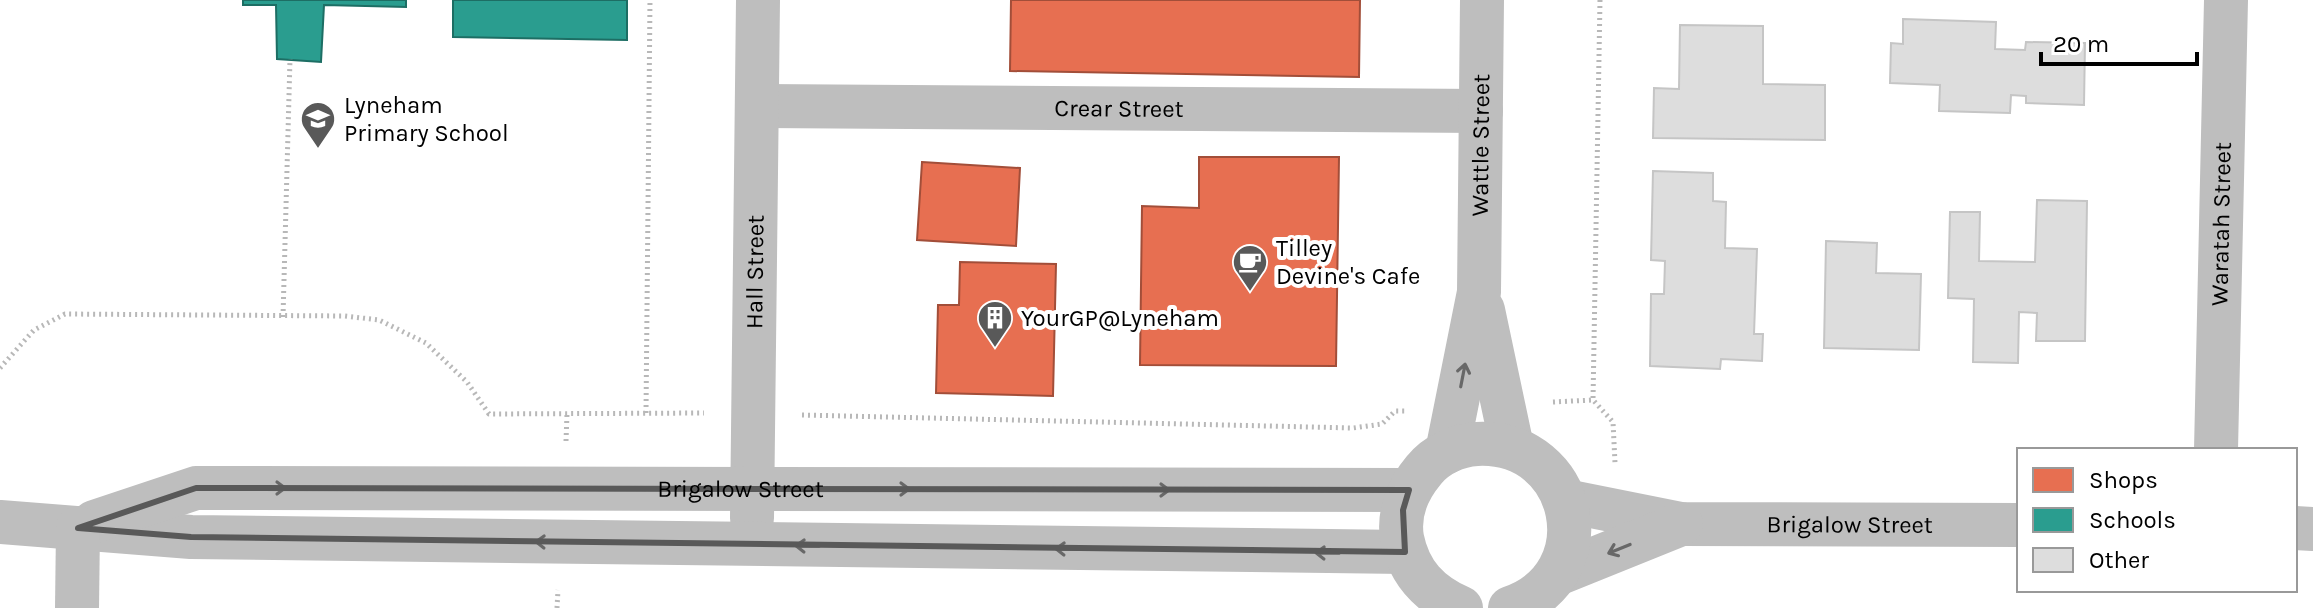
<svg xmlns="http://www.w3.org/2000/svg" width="2313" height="608" font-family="Karla,sans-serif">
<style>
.shops{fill:#e76f51;stroke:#a24e39;stroke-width:2}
.schools{fill:#2a9d8f;stroke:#1d6e64;stroke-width:2}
.building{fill:#ddd;stroke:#c5c5c5;stroke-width:2}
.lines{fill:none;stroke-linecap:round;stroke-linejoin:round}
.path{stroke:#b8b8b8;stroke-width:5;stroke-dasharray:2 4;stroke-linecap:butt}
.minor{stroke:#bebebe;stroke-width:44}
.oneway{stroke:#686868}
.marked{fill:none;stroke:#595959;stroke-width:6;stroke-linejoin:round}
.labels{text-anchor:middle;stroke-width:8;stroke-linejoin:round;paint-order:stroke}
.poi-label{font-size:24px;fill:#000;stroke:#fff;text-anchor:start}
.street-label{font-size:24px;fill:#000;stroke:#fff}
</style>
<rect width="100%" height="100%" fill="#fff"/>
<g class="shops">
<polygon points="1011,0 1360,0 1359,77 1010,71"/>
<polygon points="1199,157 1339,157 1336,366 1140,365 1142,206 1199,208"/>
<polygon points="922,162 1020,168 1016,246 917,240"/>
<polygon points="960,262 1056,264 1053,396 936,393 938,305 959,305"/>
</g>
<g class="schools">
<polygon points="243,0 406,0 406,7 324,5 321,62 277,59 276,5 243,5"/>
<polygon points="453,0 627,0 627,40 453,37"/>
</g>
<g class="building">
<polygon points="1903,19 1996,22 1995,49 2025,50 2026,42 2085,43 2084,105 2026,103 2026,96 2011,95 2010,113 1939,111 1940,85 1890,83 1891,43 1903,44"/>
<polygon points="1680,25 1763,26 1763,84 1825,85 1825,140 1653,138 1654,88 1679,89"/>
<polygon points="1653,171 1713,173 1713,201 1726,202 1725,248 1757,249 1754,334 1763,334 1762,361 1721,359 1720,369 1650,366 1651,294 1664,294 1665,261 1651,260"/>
<polygon points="2037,200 2087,201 2085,341 2036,341 2037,313 2019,312 2018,363 1973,362 1974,299 1948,298 1950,212 1980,212 1979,261 2035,262"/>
<polygon points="1826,241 1877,243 1876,273 1921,274 1919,350 1824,348"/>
</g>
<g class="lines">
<g class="path">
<polyline points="1600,0 1593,400 1613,422 1615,463"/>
<polyline points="283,317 290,59"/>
<polyline points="0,368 34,330 65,314 345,316 379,320 426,343 467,382 489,414 704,413"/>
<polyline points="1553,402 1593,400"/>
<polyline points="646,413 650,0"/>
<polyline points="802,415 1353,428 1382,424 1395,411 1407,411"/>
<polyline points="566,441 567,414"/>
<polyline points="557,608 558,590"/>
</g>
<g class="minor">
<path id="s1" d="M757,106L1481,111"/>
<polyline points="1483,310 1512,447"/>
<path id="s2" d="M2216,450L2226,0"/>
<path id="s3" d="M1447,452L1479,292L1482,0"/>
<path id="s4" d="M1566,501L1681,524L2019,525"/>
<path id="s5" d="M752,518L758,0"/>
<polyline points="0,522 191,537 1405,552"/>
<path id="s6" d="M94,522L196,488L1409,490"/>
<polyline points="2295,528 2313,529"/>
<polyline points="1557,574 1681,524"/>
<polyline points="77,608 78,528"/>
<path d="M1461,608C1429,594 1409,573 1402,538C1398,513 1408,489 1424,470C1436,455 1457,445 1477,444C1578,439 1606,576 1510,608"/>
</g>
</g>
<defs><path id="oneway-shaft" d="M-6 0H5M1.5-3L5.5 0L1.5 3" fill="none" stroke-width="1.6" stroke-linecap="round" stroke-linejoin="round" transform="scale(2)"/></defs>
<g class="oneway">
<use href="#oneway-shaft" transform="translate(1463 375) rotate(-79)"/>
<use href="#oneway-shaft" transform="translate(274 488)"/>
<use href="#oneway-shaft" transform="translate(898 489)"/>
<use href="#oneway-shaft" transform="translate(1158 490)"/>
<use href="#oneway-shaft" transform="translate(547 542) rotate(-179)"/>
<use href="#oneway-shaft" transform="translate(807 546) rotate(-179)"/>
<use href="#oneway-shaft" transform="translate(1067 549) rotate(-179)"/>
<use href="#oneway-shaft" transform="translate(1619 549) rotate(158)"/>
<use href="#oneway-shaft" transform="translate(1327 553) rotate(-179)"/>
</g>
<path class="marked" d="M196,488L1409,490L1403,510L1405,552L191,537L78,528Z"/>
<defs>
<symbol id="school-pin" viewBox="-11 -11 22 30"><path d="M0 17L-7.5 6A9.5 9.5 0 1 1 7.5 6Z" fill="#595959" stroke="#fff"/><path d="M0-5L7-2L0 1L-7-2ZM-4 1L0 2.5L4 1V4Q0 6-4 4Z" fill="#fff"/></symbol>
<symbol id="cafe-pin" viewBox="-11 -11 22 30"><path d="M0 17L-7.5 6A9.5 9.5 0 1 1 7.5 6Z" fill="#595959" stroke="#fff"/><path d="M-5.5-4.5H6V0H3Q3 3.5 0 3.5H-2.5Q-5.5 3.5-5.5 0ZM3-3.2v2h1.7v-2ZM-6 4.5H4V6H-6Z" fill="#fff"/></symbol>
<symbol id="building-pin" viewBox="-11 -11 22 30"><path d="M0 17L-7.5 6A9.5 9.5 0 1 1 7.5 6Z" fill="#595959" stroke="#fff"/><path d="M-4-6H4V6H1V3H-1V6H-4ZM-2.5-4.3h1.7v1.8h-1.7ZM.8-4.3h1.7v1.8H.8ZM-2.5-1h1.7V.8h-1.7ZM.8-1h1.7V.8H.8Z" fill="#fff"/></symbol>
</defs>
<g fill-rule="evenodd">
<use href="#school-pin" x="298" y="99" width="40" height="54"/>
<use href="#cafe-pin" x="1230" y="242" width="40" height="54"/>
<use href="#building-pin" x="975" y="298" width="40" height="54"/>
</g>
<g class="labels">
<g class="poi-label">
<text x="344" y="113">Lyneham<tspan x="344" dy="28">Primary School</tspan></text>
<text x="1276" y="256">Tilley<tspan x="1276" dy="28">Devine's Cafe</tspan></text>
<text x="1021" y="326">YourGP@Lyneham</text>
</g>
<g class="street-label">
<text dy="8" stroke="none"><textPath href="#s1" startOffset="362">Crear Street</textPath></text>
<text dy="8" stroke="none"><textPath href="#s3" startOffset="310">Wattle Street</textPath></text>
<text dy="8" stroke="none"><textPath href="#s2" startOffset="226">Waratah Street</textPath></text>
<text dy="8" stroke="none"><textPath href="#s5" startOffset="246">Hall Street</textPath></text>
<text dy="8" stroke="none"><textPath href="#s6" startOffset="652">Brigalow Street</textPath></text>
<text dy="8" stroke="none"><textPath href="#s4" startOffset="286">Brigalow Street</textPath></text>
</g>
</g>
<rect x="2017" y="448" width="280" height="144" fill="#ffffff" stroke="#999999" stroke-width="2"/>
<rect x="2033" y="468" width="40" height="24" fill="#e76f51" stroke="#999999" stroke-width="2"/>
<text x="2089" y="488" font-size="24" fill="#000000">Shops</text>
<rect x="2033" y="508" width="40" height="24" fill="#2a9d8f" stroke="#999999" stroke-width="2"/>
<text x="2089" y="528" font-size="24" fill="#000000">Schools</text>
<rect x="2033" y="548" width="40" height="24" fill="#dddddd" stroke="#999999" stroke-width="2"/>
<text x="2089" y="568" font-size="24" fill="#000000">Other</text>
<path d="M2041 52v12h156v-12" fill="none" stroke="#000000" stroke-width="4"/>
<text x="2053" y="52" font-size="24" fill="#000000" stroke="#ffffff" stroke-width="6" paint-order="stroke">20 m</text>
</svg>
